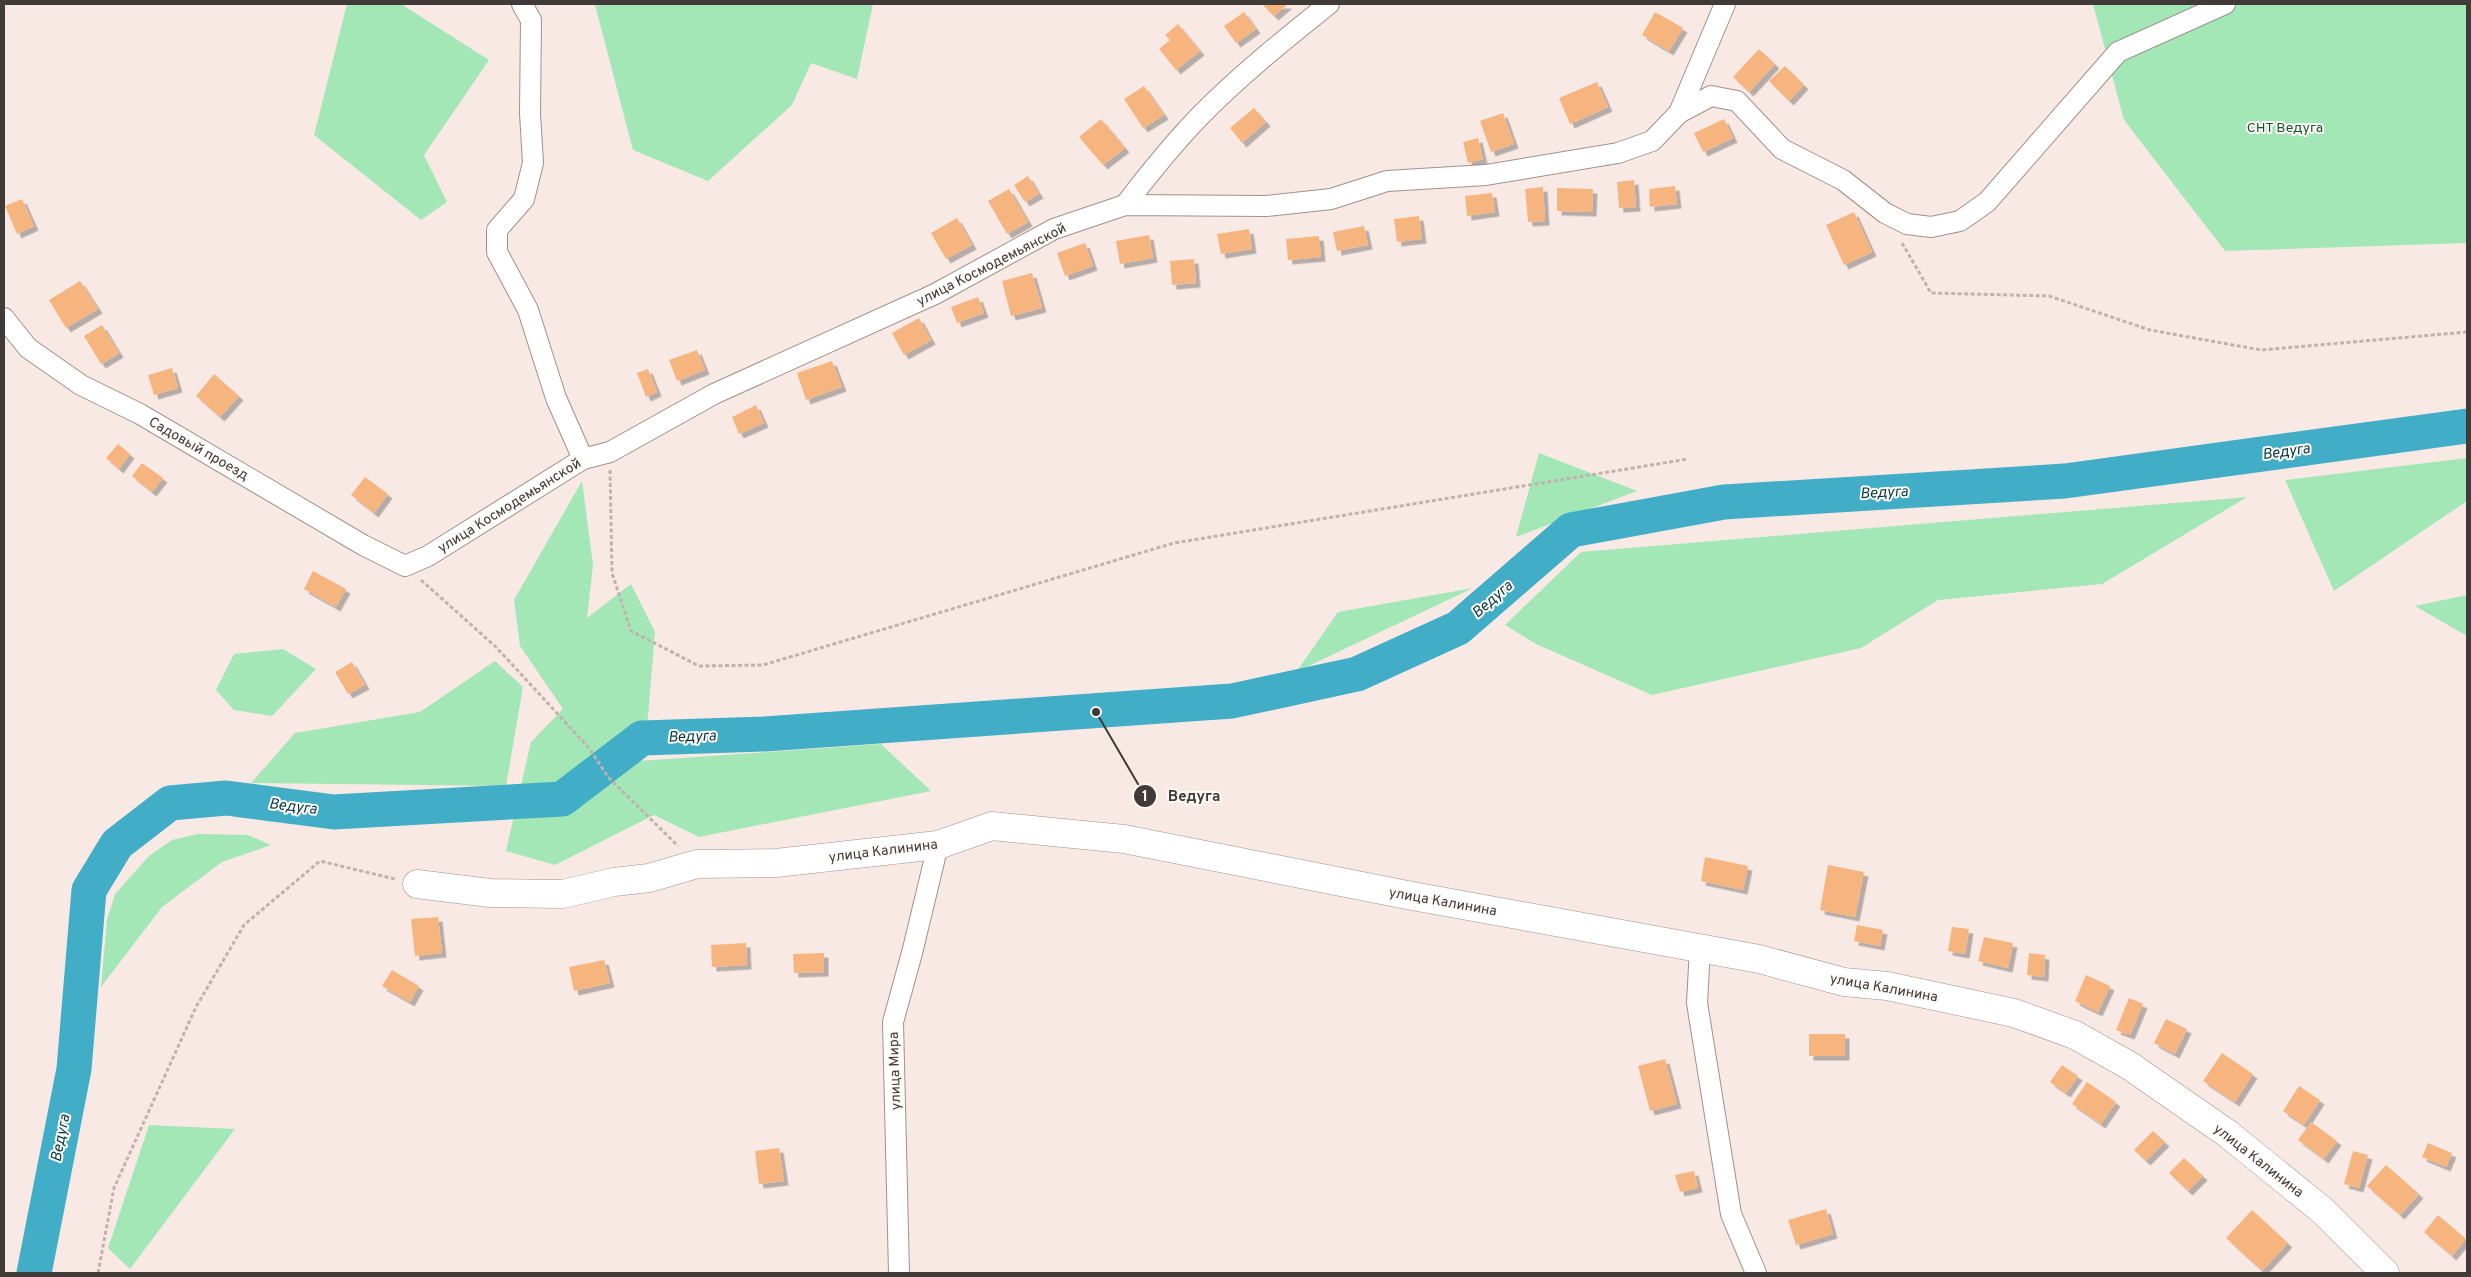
<svg xmlns="http://www.w3.org/2000/svg" width="2471" height="1277" font-family="Overpass,sans-serif">
<style>
.green{fill:#a2e7b5}
.lines{fill:none;stroke-linecap:round;stroke-linejoin:round}
.river{stroke:#41adc6;stroke-width:35}
.building{fill:#f6b57f;filter:url(#shadow)}
.street-casing{stroke:#9f918c;stroke-width:22}
.secondary-casing{stroke:#9f918c;stroke-width:29}
.path{stroke:#c0b3af;stroke-width:3;stroke-dasharray:4 2.5;stroke-linecap:butt}
.street{stroke:#fff;stroke-width:20}
.secondary{stroke:#fff;stroke-width:28}
.labels{text-anchor:middle;stroke-width:4;stroke-linejoin:round;paint-order:stroke}
.park-label{font-size:14px;fill:#1b502e;stroke:#fdfaf8}
.street-label{font-size:14px;fill:#403a38;stroke:#fdfaf8}
.water-label{font-size:15px;font-style:italic;fill:#043842;stroke:#fdfaf8}
.leader{fill:none;stroke:#403a38;stroke-width:2}
.callout-dot{fill:#403a38;stroke:#fdfaf8;stroke-width:2}
.mark-label{font-size:15px;text-anchor:middle;font-weight:bold;fill:#fff}
.callout-label{font-size:15px;text-anchor:middle;font-weight:bold;fill:#403a38;stroke:#fdfaf8;stroke-width:4;stroke-linejoin:round;paint-order:stroke}
</style>
<defs>
<filter id="shadow"><feDropShadow dx="4.5" dy="4.5" stdDeviation="0" flood-color="#0004"/></filter>
</defs>
<rect width="100%" height="100%" fill="#f9e9e4"/>
<g class="green">
<polygon points="347,4 401,4 489,60 424,155 447,202 421,220 314,135"/>
<polygon points="598,4 873,4 857,79 811,63 792,105 708,181 633,150 595,5"/>
<polygon points="2093,4 2467,4 2467,243 2225,251 2124,120"/>
<polygon points="1539,453 1637,491 1516,537"/>
<polygon points="2467,458 2467,501 2334,591 2285,480"/>
<polygon points="582,481 593,565 587,618 631,584 655,632 648,716 640,761 881,744 931,791 699,837 654,815 555,865 506,851 531,742 563,709 520,646 514,600"/>
<polygon points="2247,497 2102,584 1938,600 1861,648 1652,695 1536,644 1505,625 1581,552"/>
<polygon points="1473,588 1298,671 1297,671 1338,612"/>
<polygon points="2467,595 2467,636 2415,606"/>
<polygon points="283,649 316,669 272,716 234,710 216,690 234,654"/>
<polygon points="495,661 523,687 506,786 251,783 295,733 420,712"/>
<polygon points="198,834 248,835 271,845 222,862 162,907 101,987 107,920 115,894 149,856 172,840"/>
<polygon points="149,1125 235,1129 130,1269 108,1248"/>
</g>
<g class="lines">
<polyline class="river" points="34,1273 74,1069 89,890 117,844 170,803 226,798 334,812 562,799 642,738 765,734 1232,701 1357,674 1458,628 1571,530 1724,502 2065,481 2467,426"/>
</g>
<g class="building">
<polygon points="1262,4 1288,4 1274,16"/>
<polygon points="1244,12 1256,29 1236,43 1224,26"/>
<polygon points="1655,12 1683,28 1669,51 1642,35"/>
<polygon points="1178,24 1200,51 1176,70 1159,49 1170,40 1165,35"/>
<polygon points="1759,49 1775,64 1749,92 1733,77"/>
<polygon points="1785,66 1804,85 1789,101 1769,81"/>
<polygon points="1597,82 1608,107 1570,124 1559,98"/>
<polygon points="1144,86 1164,115 1143,128 1124,99"/>
<polygon points="1254,108 1266,122 1242,143 1230,128"/>
<polygon points="1503,113 1514,144 1491,152 1480,121"/>
<polygon points="1101,119 1125,148 1103,165 1079,137"/>
<polygon points="1724,119 1733,138 1703,152 1694,133"/>
<polygon points="1478,138 1483,159 1468,163 1463,142"/>
<polygon points="1028,176 1039,194 1025,202 1014,185"/>
<polygon points="1634,180 1636,207 1619,208 1617,182"/>
<polygon points="1675,186 1677,204 1650,207 1649,189"/>
<polygon points="1543,187 1545,221 1528,222 1525,189"/>
<polygon points="1557,188 1593,189 1592,212 1557,211"/>
<polygon points="1009,189 1028,222 1007,234 988,201"/>
<polygon points="1492,193 1495,212 1467,216 1465,196"/>
<polygon points="22,199 34,226 17,234 5,206"/>
<polygon points="1854,212 1872,252 1844,265 1826,225"/>
<polygon points="1419,216 1422,239 1397,242 1394,219"/>
<polygon points="957,218 972,245 946,259 931,233"/>
<polygon points="1364,226 1368,245 1337,251 1333,232"/>
<polygon points="1249,229 1252,249 1221,254 1217,234"/>
<polygon points="1149,235 1153,258 1120,264 1116,241"/>
<polygon points="1319,236 1321,257 1288,260 1286,239"/>
<polygon points="1085,243 1093,266 1065,276 1057,253"/>
<polygon points="1194,259 1196,283 1172,285 1170,261"/>
<polygon points="1032,273 1042,308 1011,316 1002,281"/>
<polygon points="80,281 98,309 66,328 49,300"/>
<polygon points="978,297 984,313 957,323 951,307"/>
<polygon points="919,318 931,340 904,355 892,333"/>
<polygon points="102,325 119,353 101,364 84,336"/>
<polygon points="697,350 705,370 677,381 669,360"/>
<polygon points="832,361 842,387 806,400 797,373"/>
<polygon points="172,368 178,388 154,395 148,375"/>
<polygon points="648,369 657,392 646,397 637,373"/>
<polygon points="214,374 239,396 220,417 196,396"/>
<polygon points="756,405 764,423 739,434 732,417"/>
<polygon points="118,444 130,454 119,469 106,458"/>
<polygon points="142,463 163,478 152,492 132,476"/>
<polygon points="365,477 388,494 374,513 351,495"/>
<polygon points="313,571 346,589 336,607 304,589"/>
<polygon points="352,662 365,685 348,694 335,672"/>
<polygon points="1705,857 1748,866 1743,890 1701,881"/>
<polygon points="1828,865 1864,872 1855,917 1820,910"/>
<polygon points="438,917 442,953 415,956 411,919"/>
<polygon points="1857,925 1883,930 1880,946 1854,941"/>
<polygon points="1952,927 1969,929 1965,954 1948,951"/>
<polygon points="1984,937 2013,943 2008,968 1978,961"/>
<polygon points="746,943 747,965 712,967 711,945"/>
<polygon points="824,953 824,972 794,973 793,954"/>
<polygon points="2029,953 2045,955 2044,977 2027,975"/>
<polygon points="604,960 610,983 574,991 569,967"/>
<polygon points="392,970 419,986 410,1002 382,986"/>
<polygon points="2086,975 2110,986 2098,1012 2075,1001"/>
<polygon points="2129,998 2143,1004 2130,1035 2116,1030"/>
<polygon points="2166,1019 2187,1029 2175,1054 2154,1043"/>
<rect x="1809" y="1034" width="36" height="22"/>
<polygon points="2222,1053 2253,1074 2235,1102 2203,1081"/>
<polygon points="1665,1059 1677,1104 1650,1111 1638,1066"/>
<polygon points="2062,1065 2078,1076 2066,1093 2050,1082"/>
<polygon points="2087,1082 2116,1102 2101,1124 2072,1104"/>
<polygon points="2299,1086 2320,1100 2304,1125 2283,1111"/>
<polygon points="2311,1122 2337,1141 2324,1159 2298,1140"/>
<polygon points="2153,1131 2165,1142 2146,1161 2134,1150"/>
<polygon points="2428,1143 2452,1153 2446,1167 2422,1157"/>
<polygon points="779,1148 784,1181 759,1184 755,1151"/>
<polygon points="2353,1151 2368,1155 2359,1188 2344,1184"/>
<polygon points="2184,1158 2203,1176 2188,1191 2169,1173"/>
<polygon points="2386,1165 2419,1194 2400,1215 2367,1186"/>
<polygon points="1694,1171 1698,1188 1680,1192 1675,1175"/>
<polygon points="1826,1209 1833,1234 1796,1245 1788,1220"/>
<polygon points="2252,1210 2288,1243 2262,1271 2226,1238"/>
<polygon points="2438,1215 2466,1239 2452,1256 2424,1232"/>
</g>
<g class="lines">
<defs>
<g id="street">
<polyline points="522,4 531,20 530,113 533,163 524,199 497,230 497,252 528,310 556,398 583,459"/>
<polyline points="1679,113 1711,96 1737,101 1782,149 1843,180 1885,213 1907,224 1931,227 1960,221 1987,202 2118,52 2225,4"/>
<path d="M1125,205C1148,175 1172,145 1199,117C1239,76 1284,40 1329,4"/>
<polyline points="4,318 28,348 81,385 140,414 363,545 405,566 428,556 583,459 610,452 714,394 935,294 1054,229 1125,205 1266,206 1331,199 1387,181 1486,175 1618,153 1652,141 1679,113 1725,4"/>
<polyline points="1700,948 1697,1003 1731,1214 1756,1273"/>
<polyline points="899,1273 893,1022 912,953 938,845"/>
</g>
<polyline id="secondary" points="417,884 490,893 563,894 614,882 649,878 697,864 776,863 938,845 992,826 1124,839 1407,895 1759,959 1844,982 1887,986 2014,1013 2075,1035 2130,1066 2228,1134 2323,1211 2385,1273"/>
</defs>
<use href="#street" class="street-casing"/>
<use href="#secondary" class="secondary-casing"/>
<g class="path">
<polyline points="1902,243 1931,293 2049,296 2150,330 2261,350 2467,332"/>
<polyline points="610,470 612,573 631,631 699,666 763,665 1174,543 1688,459"/>
<polyline points="421,580 496,647 589,748 608,777 678,846"/>
<polyline points="98,1273 114,1188 196,1007 244,925 320,861 395,879"/>
</g>
<use href="#street" class="street"/>
<use href="#secondary" class="secondary"/>
</g>
<g class="labels">
<g class="park-label">
<text x="2285" y="132">СНТ Ведуга</text>
</g>
<g class="street-label">
<text transform="translate(991 264) rotate(-27)" y="5">улица Космодемьянской</text>
<text transform="translate(199 448) rotate(30)" y="5">Садовый проезд</text>
<text transform="translate(509 505) rotate(-32)" y="5">улица Космодемьянской</text>
<text transform="translate(883 850) rotate(-7)" y="5">улица Калинина</text>
<text transform="translate(1443 901) rotate(10)" y="5">улица Калинина</text>
<text transform="translate(1884 987) rotate(10)" y="5">улица Калинина</text>
<text transform="translate(894 1071) rotate(-92)" y="5">улица Мира</text>
<text transform="translate(2259 1160) rotate(38)" y="5">улица Калинина</text>
</g>
<g class="water-label">
<text transform="translate(2286 451) rotate(-8)" y="5">Ведуга</text>
<text transform="translate(1884 492) rotate(-3)" y="5">Ведуга</text>
<text transform="translate(1492 599) rotate(-41)" y="5">Ведуга</text>
<text transform="translate(692 736) rotate(-2)" y="5">Ведуга</text>
<text transform="translate(293 806) rotate(7)" y="5">Ведуга</text>
<text transform="translate(60 1138) rotate(-79)" y="5">Ведуга</text>
</g>
</g>
<path class="leader" d="M1096 712L1145 796"/>
<g class="callout-dot">
<circle cx="1096" cy="712" r="5"/>
<circle cx="1145" cy="796" r="12"/>
</g>
<g class="mark-label">
<text x="1145" y="801">1</text>
</g>
<g class="callout-label">
<text x="1194" y="801">Ведуга</text>
</g>
<rect width="2471" height="1277" fill="none" stroke="#403a38" stroke-width="10"/>
</svg>
